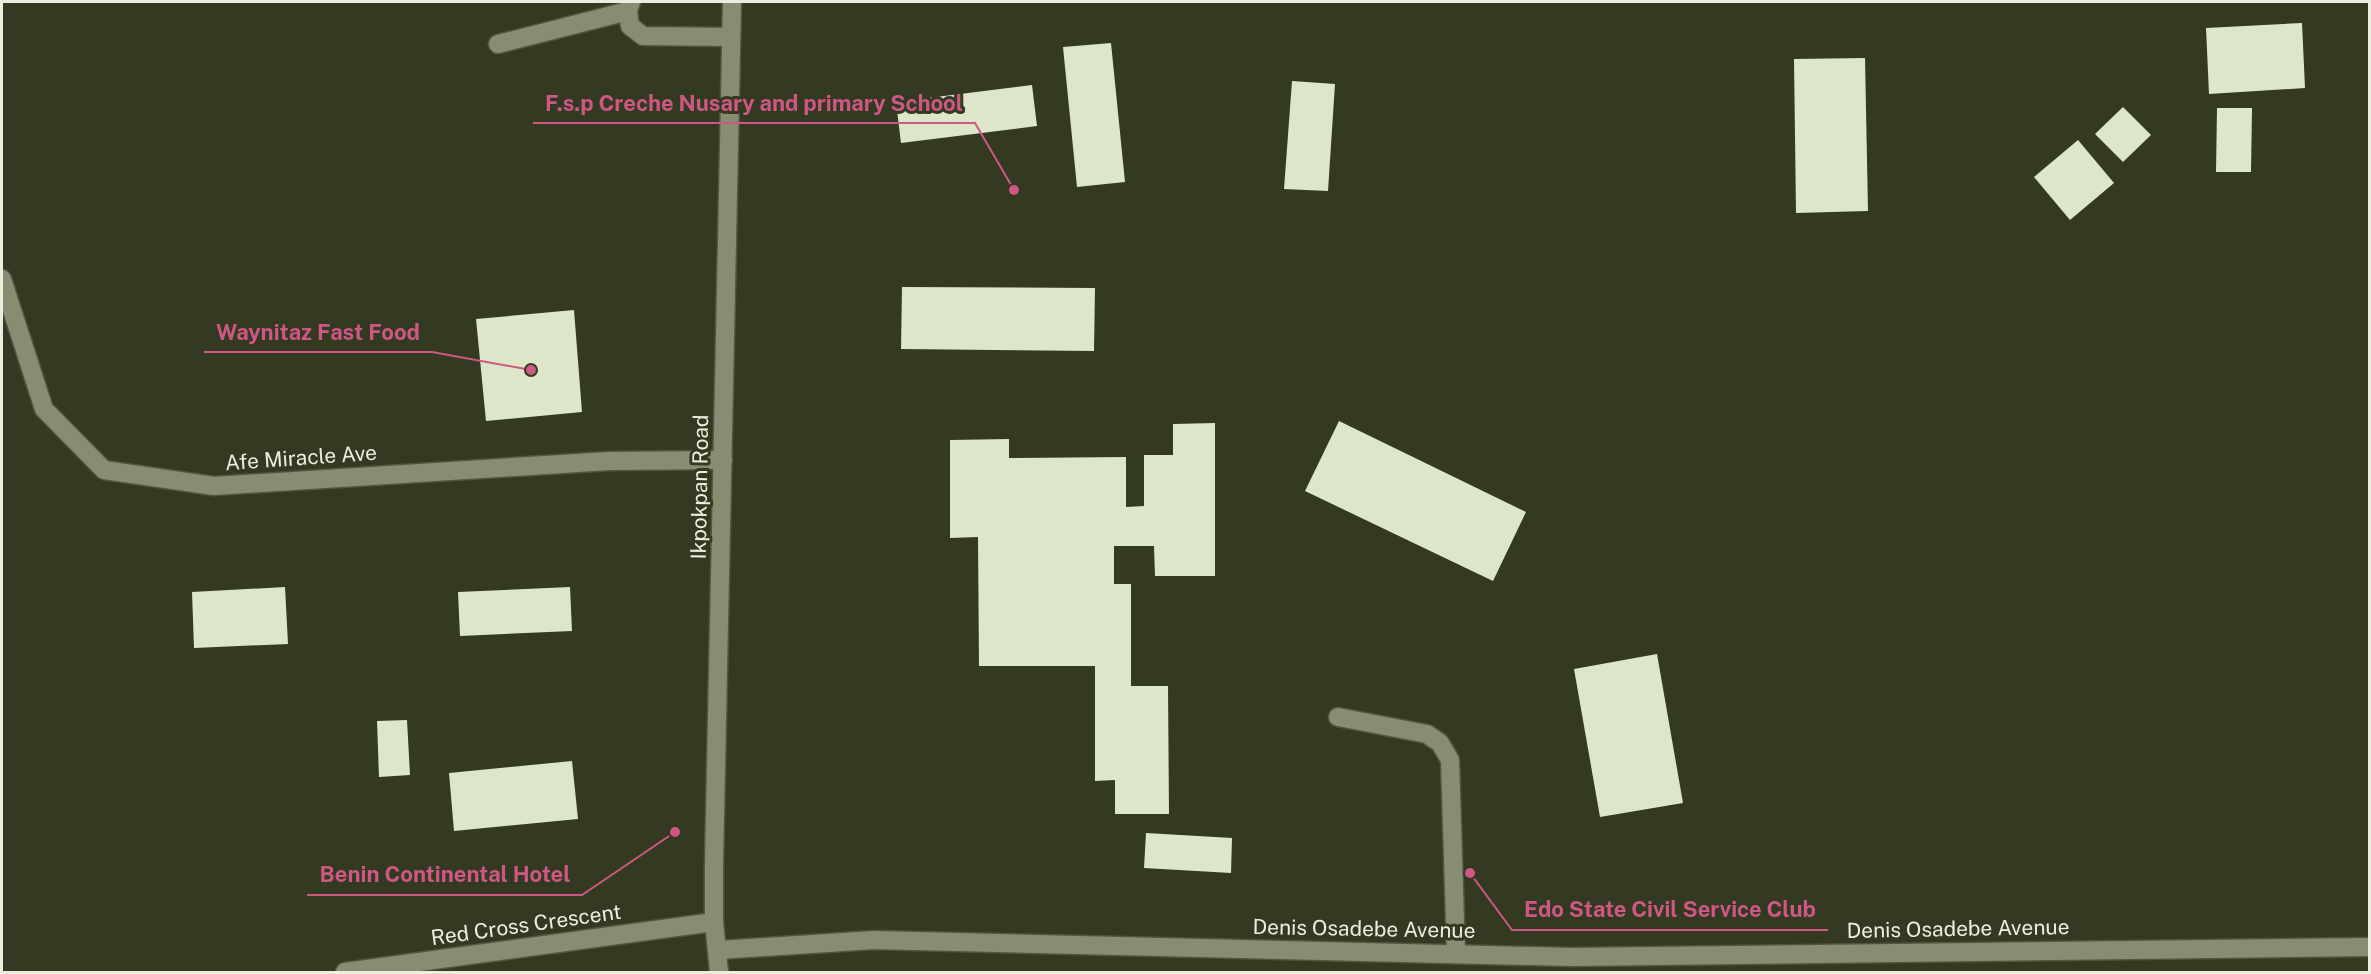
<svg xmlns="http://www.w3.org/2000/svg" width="2371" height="974" font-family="'Public Sans',sans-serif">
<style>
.building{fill:#dee6c9}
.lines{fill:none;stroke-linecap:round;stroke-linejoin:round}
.minor-casing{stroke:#525641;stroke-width:21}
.minor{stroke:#878d73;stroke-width:18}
.labels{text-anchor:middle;stroke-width:6;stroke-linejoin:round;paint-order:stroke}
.street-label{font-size:21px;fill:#eaeedf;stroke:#343922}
.leader{fill:none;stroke:#ce5883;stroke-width:2}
.callout-dot{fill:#ce5883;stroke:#343922;stroke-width:2}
.callout-label{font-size:22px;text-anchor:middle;font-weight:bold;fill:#ce5883;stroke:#343922;stroke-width:6;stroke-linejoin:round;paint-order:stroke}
</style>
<rect width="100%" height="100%" fill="#343922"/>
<g class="building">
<polygon points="2302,23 2305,88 2209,94 2206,28"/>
<polygon points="1111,43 1125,182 1077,187 1063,47"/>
<polygon points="1865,58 1868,211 1796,213 1794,59"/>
<polygon points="1292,81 1335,84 1328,191 1284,189"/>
<polygon points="1032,85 1037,126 901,143 896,102"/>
<polygon points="2123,107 2151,135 2123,162 2095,134"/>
<polygon points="2217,108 2252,108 2251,172 2216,172"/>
<polygon points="2078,140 2114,183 2070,220 2034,177"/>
<polygon points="902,287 1095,288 1094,351 901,349"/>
<polygon points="574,310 582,412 486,421 476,319"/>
<polygon points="1339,421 1526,512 1493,581 1305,491"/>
<polygon points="1215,423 1215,576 1155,576 1154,546 1114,546 1114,584 1131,584 1131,686 1168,686 1169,814 1115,814 1115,780 1095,781 1095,666 979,666 978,537 950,538 950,440 1009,439 1009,458 1126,457 1126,507 1144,506 1144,455 1173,455 1173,424"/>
<polygon points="285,587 288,644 194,648 192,592"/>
<polygon points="570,587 572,631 460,636 458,592"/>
<polygon points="1657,654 1683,803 1600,817 1574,669"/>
<polygon points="407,720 410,775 379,777 377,721"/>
<polygon points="572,761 578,819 454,831 449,773"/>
<polygon points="1146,833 1232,838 1231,873 1144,868"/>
</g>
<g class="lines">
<defs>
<g id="minor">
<polyline points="631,2 628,11 630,26 643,36 731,37"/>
<polyline points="498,44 628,11"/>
<polyline points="2,279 44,409 104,470 214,486 609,461 723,460"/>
<polyline points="1338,717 1427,734 1440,743 1450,760 1456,954"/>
<polyline points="719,950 874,940 1572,957 2370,947"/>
<polyline points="345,972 714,922"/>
<polyline points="719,972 714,922 714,863 732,2"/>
</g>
</defs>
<use href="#minor" class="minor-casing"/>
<use href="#minor" class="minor"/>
</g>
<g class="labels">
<g class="street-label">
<text transform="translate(301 458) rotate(-4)" y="7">Afe Miracle Ave</text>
<text transform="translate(700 487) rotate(-89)" y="7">Ikpokpan Road</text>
<text transform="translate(526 925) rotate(-8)" y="7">Red Cross Crescent</text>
<text transform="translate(1364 929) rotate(1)" y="7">Denis Osadebe Avenue</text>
<text transform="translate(1958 929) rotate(-1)" y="7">Denis Osadebe Avenue</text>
</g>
</g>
<path class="leader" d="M1014 190L975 123H533M531 370L432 352H204M675 832L582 895H307M1470 873L1512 930H1828"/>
<g class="callout-dot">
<circle cx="1014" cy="190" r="6"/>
<circle cx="531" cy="370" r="6"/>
<circle cx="675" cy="832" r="6"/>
<circle cx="1470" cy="873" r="6"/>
</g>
<g class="callout-label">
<text x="754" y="111">F.s.p Creche Nusary and primary School</text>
<text x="318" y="340">Waynitaz Fast Food</text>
<text x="445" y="882">Benin Continental Hotel</text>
<text x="1670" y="917">Edo State Civil Service Club</text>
</g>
<rect width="2371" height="974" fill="none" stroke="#eaeedf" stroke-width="6"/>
</svg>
